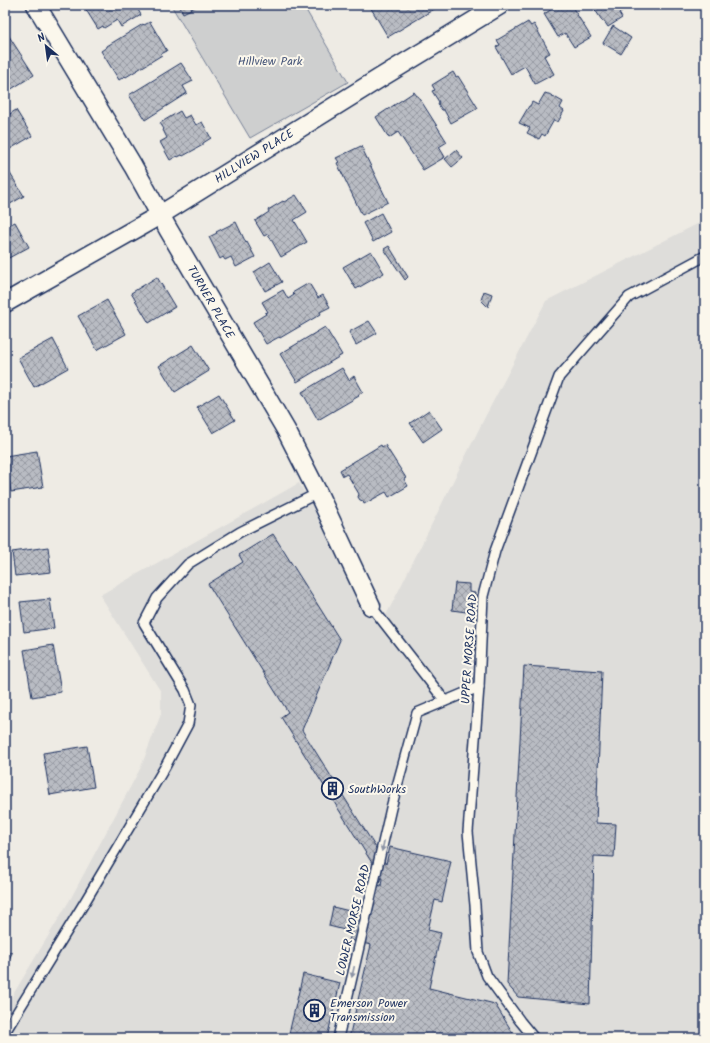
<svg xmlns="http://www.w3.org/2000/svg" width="710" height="1043" font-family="Kalam,sans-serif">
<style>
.built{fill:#deddda}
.park{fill:#cecfcf;stroke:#747f96}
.building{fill:url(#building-cross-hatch);stroke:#1b2f5e}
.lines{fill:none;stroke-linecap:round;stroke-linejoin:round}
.service-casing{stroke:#1b2f5e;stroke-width:12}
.minor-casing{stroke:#1b2f5e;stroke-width:21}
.service{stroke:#fbf7ec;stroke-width:9}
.minor{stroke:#fbf7ec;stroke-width:18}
.oneway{fill:#8b93a5}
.labels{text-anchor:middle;stroke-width:4;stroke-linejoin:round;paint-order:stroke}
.park-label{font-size:12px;fill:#48577a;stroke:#fbf7ec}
.street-label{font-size:12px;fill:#1b2f5e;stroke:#fbf7ec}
.poi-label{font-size:12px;fill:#1b2f5e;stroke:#fbf7ec;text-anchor:start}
</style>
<defs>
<pattern id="building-cross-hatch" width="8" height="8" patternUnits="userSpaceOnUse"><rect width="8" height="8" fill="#b9bcc3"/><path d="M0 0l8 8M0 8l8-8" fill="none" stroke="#9699a2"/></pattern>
</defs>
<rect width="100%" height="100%" fill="#eeebe4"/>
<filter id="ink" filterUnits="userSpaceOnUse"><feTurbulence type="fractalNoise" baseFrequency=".025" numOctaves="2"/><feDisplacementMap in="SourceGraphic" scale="8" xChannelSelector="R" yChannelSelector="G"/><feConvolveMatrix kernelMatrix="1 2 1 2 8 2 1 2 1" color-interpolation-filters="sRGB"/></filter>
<g filter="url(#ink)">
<polygon class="built" points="705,220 705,1038 5,1038 5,1008 71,898 141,767 161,714 161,692 100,595 299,483 381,625 399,590 485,417 546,301"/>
<polygon class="park" points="171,5 303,5 348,82 250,138"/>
<g class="building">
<polygon points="83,5 137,5 136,6 141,15 121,27 117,20 104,28 103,26 98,29"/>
<polygon points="179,5 199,5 183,13"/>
<polygon points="369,5 441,5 388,37"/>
<polygon points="557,5 571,5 591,37 574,47 565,33 558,37 544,14 557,6"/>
<polygon points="592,5 626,5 628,7 619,13 622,18 608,27 604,21 603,22"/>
<polygon points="150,22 167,51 161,54 162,55 126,77 125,76 119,80 101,51 107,47 107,46 143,24 144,25"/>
<polygon points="528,22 531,26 534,24 550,53 544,56 554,74 535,84 525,66 511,74 496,47 500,45 497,40"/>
<polygon points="613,26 631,38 621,54 603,43"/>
<polygon points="5,30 34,75 5,93"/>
<polygon points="181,63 193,81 183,86 187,93 145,120 129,95"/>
<polygon points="453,72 456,77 458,76 478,108 451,123 444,110 442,110 438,104 439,102 432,91 435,90 432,85"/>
<polygon points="414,92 417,96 418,96 447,142 439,147 445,157 423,170 398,132 389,138 376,117"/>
<polygon points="545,93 548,94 549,94 563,102 560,108 564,111 558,122 554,120 545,136 542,134 539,139 527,133 530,128 519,123 529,106 530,106 532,102 538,105"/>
<polygon points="16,110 32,136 5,152 5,117"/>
<polygon points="180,111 184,118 190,115 196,125 202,122 211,138 203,143 203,145 183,156 182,155 178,157 177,156 170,160 160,142 167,138 163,130 164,129 160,123"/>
<polygon points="361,146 388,202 362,215 337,163 339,162 336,158"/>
<polygon points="456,150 463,158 452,167 445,159"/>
<polygon points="5,167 6,167 24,196 5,207"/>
<polygon points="296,195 307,212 294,220 307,242 281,257 268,234 264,236 255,221 269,212 268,210 283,201 284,202"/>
<polygon points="381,213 391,232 373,242 363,223"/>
<polygon points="15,222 29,247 5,260 5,227"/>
<polygon points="236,222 246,243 247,242 255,257 236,267 231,257 225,260 223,257 220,259 209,237 217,233 216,232"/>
<polygon points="389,246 408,277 405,280 384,249"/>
<polygon points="371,251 384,273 356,289 343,267"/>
<polygon points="270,262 282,282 265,291 254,272"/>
<polygon points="157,277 175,307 149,323 131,293"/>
<polygon points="309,283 318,298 323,295 330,307 320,312 321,314 280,338 279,337 266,344 253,322 266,314 265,313 268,312 262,302 283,290 288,299 294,295 292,293"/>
<polygon points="484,291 492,294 488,307 481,300"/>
<polygon points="107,300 126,334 97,350 78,316"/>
<polygon points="369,321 377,333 356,345 349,332"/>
<polygon points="325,327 342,355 297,382 280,354"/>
<polygon points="53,339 68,368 34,387 18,358"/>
<polygon points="193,345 209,371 175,392 159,366"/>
<polygon points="342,368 349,380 354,376 363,392 358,395 359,396 318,420 302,392"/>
<polygon points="219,394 235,420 213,433 197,407"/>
<polygon points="429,410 442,429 423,442 410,423"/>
<polygon points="381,445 382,447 385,445 406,478 404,479 408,486 389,497 386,492 364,504 363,501 360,500 358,497 359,494 347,474 343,476 340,470"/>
<polygon points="37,451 43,487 11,492 5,456"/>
<polygon points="273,534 340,640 302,730 386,864 390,847 451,861 442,902 435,900 428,930 441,933 429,988 495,1004 516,1038 349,1038 371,945 349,940 352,932 329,926 333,907 370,916 377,885 381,886 382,879 281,717 288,712 208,584 243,562 239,555"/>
<polygon points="48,547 51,572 15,576 12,552"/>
<polygon points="455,583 469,584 469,592 475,593 473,608 466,608 466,612 452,610"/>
<polygon points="50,599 54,628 24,632 20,602"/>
<polygon points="53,645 61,692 32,697 24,650"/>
<polygon points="524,666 602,671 596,823 616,824 614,857 594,856 590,1004 518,997 507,984"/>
<polygon points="87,746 94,787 50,795 43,753"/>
<polygon points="5,950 12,953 5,968"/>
<polygon points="303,974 340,983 327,1038 288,1038"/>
</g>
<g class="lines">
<defs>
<g id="service">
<polyline points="371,606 445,701"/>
<polyline points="5,1032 83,905 165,767 188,724 191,705 185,690 144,623 157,598 188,564 240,532 318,493"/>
<polyline points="338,1038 391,808 417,713 479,687"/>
<polyline points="534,1038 520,1021 487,976 478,952 475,905 468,832 479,687 483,596 495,551 559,377 629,297 705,256"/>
</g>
<g id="minor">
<polyline points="36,5 133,166 168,229 286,430 318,493 371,606"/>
<polyline points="5,303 160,215 380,78 500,5"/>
</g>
</defs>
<use href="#service" class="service-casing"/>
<use href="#minor" class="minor-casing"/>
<use href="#service" class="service"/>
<use href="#minor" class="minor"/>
</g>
<defs><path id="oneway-solid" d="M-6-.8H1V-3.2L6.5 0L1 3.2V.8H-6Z"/></defs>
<g class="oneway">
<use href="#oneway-solid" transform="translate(383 846) rotate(103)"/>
<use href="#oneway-solid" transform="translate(353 972) rotate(103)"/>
</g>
</g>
<defs>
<symbol id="building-ring" viewBox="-11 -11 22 22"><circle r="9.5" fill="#fbf7ec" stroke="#1b2f5e" stroke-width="1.5"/><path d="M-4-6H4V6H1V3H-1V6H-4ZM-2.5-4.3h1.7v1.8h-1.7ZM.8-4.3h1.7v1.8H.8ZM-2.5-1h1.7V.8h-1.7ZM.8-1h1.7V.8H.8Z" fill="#1b2f5e"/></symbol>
</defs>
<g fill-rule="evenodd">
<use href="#building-ring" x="320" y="776" width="25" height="25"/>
<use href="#building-ring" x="302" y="998" width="25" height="25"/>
</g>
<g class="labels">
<g class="park-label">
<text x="270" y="65">Hillview Park</text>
</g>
<g class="street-label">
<text transform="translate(254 156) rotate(-32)" y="4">HILLVIEW PLACE</text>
<text transform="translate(211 302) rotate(60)" y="4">TURNER PLACE</text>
<text transform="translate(469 649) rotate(-86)" y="4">UPPER MORSE ROAD</text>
<text transform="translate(353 920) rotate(-77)" y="4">LOWER MORSE ROAD</text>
</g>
<g class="poi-label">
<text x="348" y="793">SouthWorks</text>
<text x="330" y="1007">Emerson Power<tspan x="330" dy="14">Transmission</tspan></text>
</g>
</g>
<rect width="710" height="1043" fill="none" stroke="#fbf7ec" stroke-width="20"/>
<rect x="10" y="10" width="690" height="1023" fill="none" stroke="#1b2f5e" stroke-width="1.5" filter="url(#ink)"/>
<g transform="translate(46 46) rotate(331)" stroke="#fbf7ec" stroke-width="3" paint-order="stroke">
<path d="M0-3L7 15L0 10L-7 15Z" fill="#1b2f5e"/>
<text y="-6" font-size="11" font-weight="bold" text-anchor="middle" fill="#1b2f5e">N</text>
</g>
</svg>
